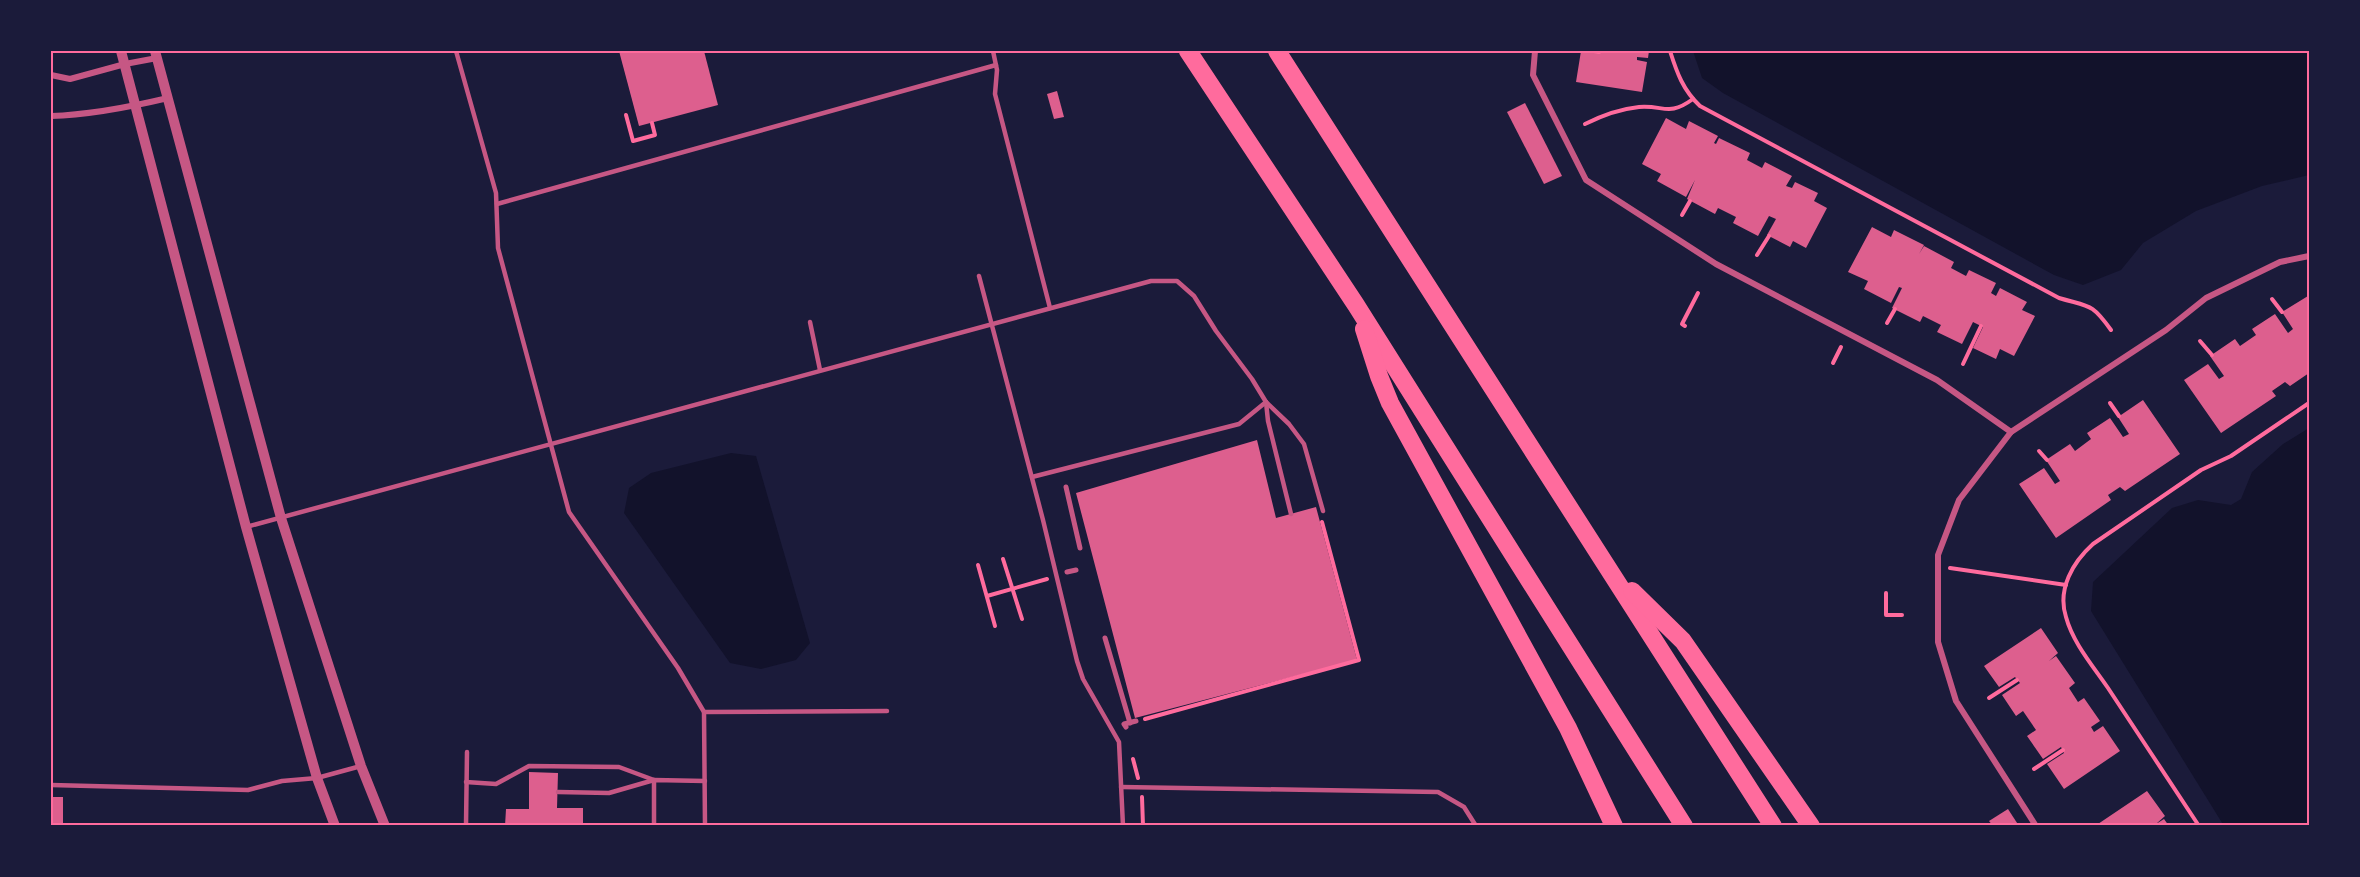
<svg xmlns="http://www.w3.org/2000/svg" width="2360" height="877" font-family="'Fira Sans',sans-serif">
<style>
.water{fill:#12122b}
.building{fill:#dd5f8e}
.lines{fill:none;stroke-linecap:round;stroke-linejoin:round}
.path{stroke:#ff6b9d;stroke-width:4}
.service{stroke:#c65784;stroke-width:4.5}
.pedestrian{stroke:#c65784;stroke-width:5}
.minor{stroke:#c65784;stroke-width:6}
.tertiary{stroke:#c65784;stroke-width:10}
.motorway{stroke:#ff6b9d;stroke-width:18}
.neatline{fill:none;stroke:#ff6b9d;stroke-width:2}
</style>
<rect width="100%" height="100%" fill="#1b1b3a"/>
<g class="water">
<polygon points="1693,51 2309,51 2309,175 2262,186 2196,211 2143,243 2121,270 2083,285 2054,275 1723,93 1702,78"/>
<polygon points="2309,428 2309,826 2224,826 2091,611 2093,582 2172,508 2198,500 2231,505 2241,499 2252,472 2283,444"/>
<polygon points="731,453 756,456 810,643 796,660 761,669 730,663 624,513 629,488 651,473"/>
</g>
<g class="building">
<polygon points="619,51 704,51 718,105 639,126"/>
<polygon points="1581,51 1599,53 1600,51 1649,51 1648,58 1637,57 1637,60 1647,62 1642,92 1576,82"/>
<polygon points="1057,91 1064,117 1054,119 1047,94"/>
<polygon points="1525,103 1562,176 1544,184 1507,112"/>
<polygon points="1666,118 1686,129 1689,121 1718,136 1714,143 1716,144 1719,138 1750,153 1747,160 1762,168 1765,162 1792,176 1786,186 1792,188 1795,182 1818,193 1814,201 1827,208 1806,248 1793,241 1790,247 1767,235 1776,219 1769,216 1758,236 1733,223 1736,217 1718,208 1715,214 1687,199 1695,180 1686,197 1657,181 1661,174 1642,164"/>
<polygon points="1872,227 1891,237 1894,230 1924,245 1919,254 1924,246 1954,262 1951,268 1966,276 1969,270 1996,283 1991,293 1996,296 2000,288 2027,302 2022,310 2035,316 2014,356 2000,349 1996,359 1973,348 1983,327 1973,322 1962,344 1937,332 1941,325 1923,316 1920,322 1892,308 1902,288 1899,287 1891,303 1864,289 1868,281 1848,272"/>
<polygon points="2308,296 2309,373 2290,386 2285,382 2272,391 2276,396 2221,433 2184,380 2208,364 2219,379 2224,376 2210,356 2235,339 2240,346 2256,335 2252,329 2275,314 2288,333 2293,329 2282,312"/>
<polygon points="2143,400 2180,454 2125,491 2120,487 2108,495 2111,500 2056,538 2019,484 2044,468 2055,484 2060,481 2046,460 2070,444 2075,451 2091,439 2087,433 2110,418 2123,437 2129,434 2118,417"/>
<polygon points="1257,440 1276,518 1316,507 1357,660 1135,718 1076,493"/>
<polygon points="2041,628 2058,653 2049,661 2056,656 2075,683 2069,688 2078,702 2084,698 2100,721 2091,727 2094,732 2103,726 2120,751 2064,789 2047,764 2064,753 2061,747 2043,759 2027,736 2036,730 2023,711 2016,716 2002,695 2020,683 2015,677 1999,687 1984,666"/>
<polygon points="529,772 558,773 557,808 583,808 583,826 505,826 506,809 529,809"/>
<polygon points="2147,791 2165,816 2156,824 2164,819 2169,826 2095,826"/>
<rect x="51" y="797" width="12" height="29"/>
<polygon points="2008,809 2019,826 1993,826 1989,821"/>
</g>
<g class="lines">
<g class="path">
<polyline points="1594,51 1599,52"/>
<path d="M1670,51C1677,73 1683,90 1700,106L2059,298C2089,307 2091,302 2111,330"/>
<polyline points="626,115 633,141 655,135 652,123"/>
<path d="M1585,124C1603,115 1620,109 1639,107C1665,105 1668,117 1693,99"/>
<polyline points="1682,215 1690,201"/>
<polyline points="1757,255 1769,236"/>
<polyline points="2272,299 2282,312"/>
<polyline points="1887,323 1895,309"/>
<polyline points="1685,326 1682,324 1698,293"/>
<polyline points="2200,341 2212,355"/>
<polyline points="1833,363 1841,347"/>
<polyline points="1963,364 1981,326"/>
<polyline points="2110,403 2119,416"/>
<polyline points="2039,451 2047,460"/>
<polyline points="1003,559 1022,619"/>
<polyline points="978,565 995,626"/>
<polyline points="1950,568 2066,585"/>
<polyline points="1886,593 1886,615 1902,615"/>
<polyline points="987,596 1047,579"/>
<polyline points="1989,698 2017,680"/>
<polyline points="1145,719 1359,660 1322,522"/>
<polyline points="1133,759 1138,778"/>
<polyline points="2034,769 2063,750"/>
<polyline points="1142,797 1143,826"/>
<path d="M2199,826C2169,780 2138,734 2108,688C2093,666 2073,643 2066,617C2057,589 2073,562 2093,544L2201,470L2231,456L2309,403"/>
</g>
<g class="service">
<polyline points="456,51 496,193 498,248 569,512 678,668 704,712 705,826"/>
<polyline points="993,51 997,70 995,94 1050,308"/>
<polyline points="497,204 996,65"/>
<polyline points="979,276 1043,520 1077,661 1083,679 1119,742 1123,826"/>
<polyline points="810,322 820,370"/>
<polyline points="1266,402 1268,421 1291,514"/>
<polyline points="1032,477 1239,424 1266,402"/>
<polyline points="246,527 1151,281 1177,281 1194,296 1216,331 1252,379 1266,402 1289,424 1304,444 1323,511"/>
<polyline points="704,712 887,711"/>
<polyline points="654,780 654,826"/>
<polyline points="466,782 496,784 529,766 619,767 654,780"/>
<polyline points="51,785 248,790 282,781 317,778 361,766"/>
<polyline points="1121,787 1438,792 1464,807 1476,826"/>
<polyline points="558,792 609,793 654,780 705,781"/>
<polyline points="466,826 467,752"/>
</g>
<g class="pedestrian">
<polyline points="1066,487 1080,548"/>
<polyline points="1067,572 1076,570"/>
<polyline points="1105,638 1130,723"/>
<polyline points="1126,727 1124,724 1136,721"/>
</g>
<g class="minor">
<polyline points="1535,51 1533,75 1586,180 1716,264 1937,380 2011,432"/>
<polyline points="51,75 70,79 125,64 157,58"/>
<path d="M51,116C91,115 130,107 168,98"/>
<polyline points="2036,826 1956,701 1938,642 1938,555 1959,500 2011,432 2166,330 2206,298 2280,262 2309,256"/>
</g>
<g class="tertiary">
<polyline points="121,51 246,527 317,778 335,826"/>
<polyline points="155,51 281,518 361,766 385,826"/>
</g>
<g class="motorway">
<polyline points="1188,51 1356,305 1684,826"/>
<polyline points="1277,51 1773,826"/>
<polyline points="1364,329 1379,376 1390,403 1568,728 1614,826"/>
<polyline points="1632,591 1683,641 1811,826"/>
</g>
</g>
<rect width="2360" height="877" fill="none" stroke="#1b1b3a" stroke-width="105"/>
<rect x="52" y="52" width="2256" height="772" class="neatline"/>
</svg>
